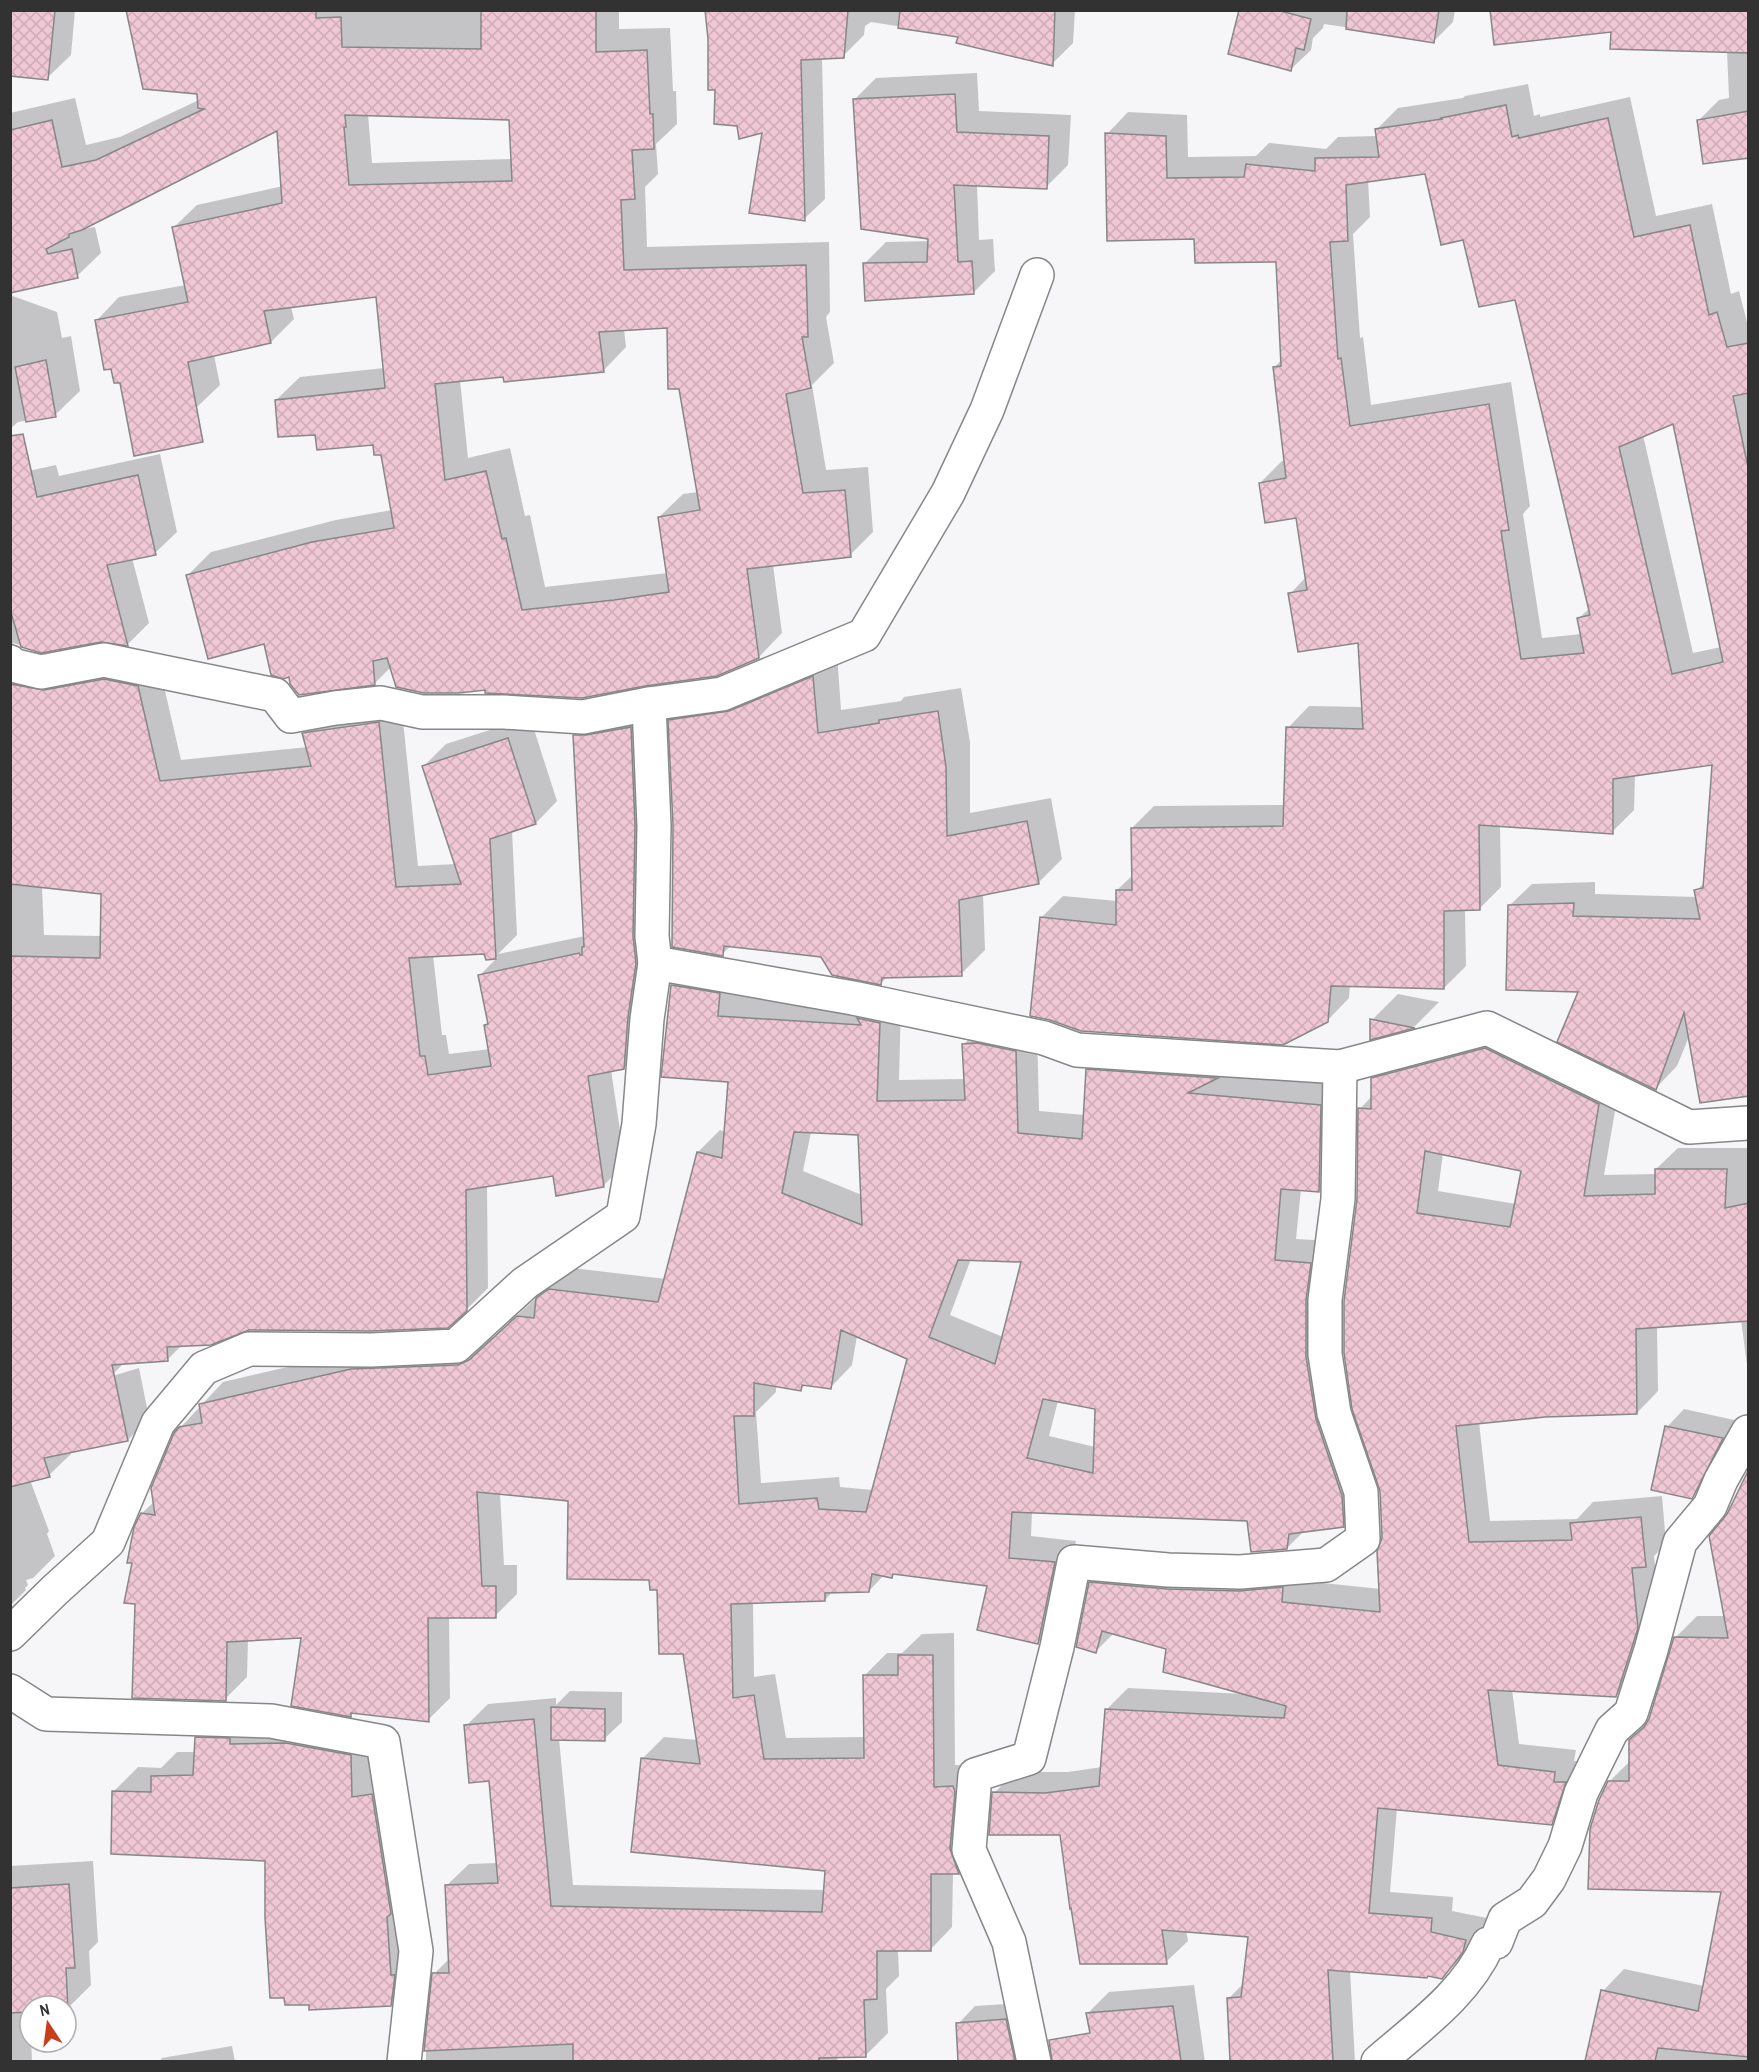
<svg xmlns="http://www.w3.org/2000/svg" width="1759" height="2072" font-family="'Archivo Narrow',sans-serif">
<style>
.shadow{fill:#0003;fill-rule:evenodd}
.building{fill:url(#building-cross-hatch);stroke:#888687;stroke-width:1.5;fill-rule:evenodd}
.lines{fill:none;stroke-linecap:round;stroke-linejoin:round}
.minor-casing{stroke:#868789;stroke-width:36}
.minor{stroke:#fff;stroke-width:33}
</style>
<defs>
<pattern id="building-cross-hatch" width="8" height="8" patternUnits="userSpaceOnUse" patternTransform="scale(1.5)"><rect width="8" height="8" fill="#f0c8d5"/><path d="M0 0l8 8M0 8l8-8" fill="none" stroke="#ceacb7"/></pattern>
</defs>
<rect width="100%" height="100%" fill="#f6f6f8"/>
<g class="shadow">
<polygon points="10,10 75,10 71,55 47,78"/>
<path d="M128,10H619V29L670,28L673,91H676L677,124L656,144L658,174L645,187L647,247L829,242L830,312L826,317L834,363L812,385L826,470L868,467L873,532L850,555L773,565L782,633L759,657L486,688L391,667L375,683L290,676L265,642L188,575L211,552L336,520L392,510L382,453L375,443L316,433L276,400L300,377L384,368L377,296L291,307L294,319L271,342L214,355L220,385L196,408L121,381L96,321L119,297L186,285L173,228L197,205L283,186L278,129L84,229L95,227L101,253L77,276L10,291V113L75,98L86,145L120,137L199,100L198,92ZM368,114L511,118L512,159L372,163ZM668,326L698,492L683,494L659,517L668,573L545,587L530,515L525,516L510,448L468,458L460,380L504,375L603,371L626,347L624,329Z"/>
<polygon points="706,10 1075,10 1073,43 1052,64 960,36 871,22 865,26 864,35 843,56 822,57 825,199 804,219 764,131 738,125 716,89"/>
<polygon points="1241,10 1455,10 1453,22 1433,42 1406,36 1324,24 1323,28 1313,38 1311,50 1291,69"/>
<polygon points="1748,10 1748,158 1699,120 1719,100 1729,98 1727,51 1613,30"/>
<polygon points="977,73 979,111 1071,115 1068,165 1046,187 977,185 979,240 993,239 995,271 973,293 864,264 886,242 930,241 854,100 876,78"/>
<path d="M1528,84L1534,116L1540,114V117L1630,97L1656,216L1712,204L1731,294L1739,291L1748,326V1094L1690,1034L1677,1066L1656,1088L1580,991L1510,905L1532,884L1595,882V894L1697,897L1696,891L1705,882L1714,763L1635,775L1634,810L1612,832L1500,825L1501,887L1479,909H1465L1466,966L1444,988L1350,985L1349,998L1327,1021L1041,918L1063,896L1117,901V890L1133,875L1132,828L1154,806L1286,805L1288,728L1309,706L1363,707L1359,642L1290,594L1306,577L1297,516L1260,483L1282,461H1285L1274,368L1282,359L1277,260L1196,237L1107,134L1128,112L1187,115L1188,157L1256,156L1269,143L1326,149L1338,137L1377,136L1376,130L1398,108L1463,98L1465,96ZM1426,172L1464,238L1516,298L1590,608L1579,618L1582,634L1542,638L1523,514L1530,506L1511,382L1371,405L1363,337L1360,338L1353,234L1370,217L1368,180ZM1674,422L1721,647L1693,653L1643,435Z"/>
<polygon points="10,295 57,312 62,338 71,336 80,391 55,415 18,422 10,429"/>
<path d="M160,454L177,532L155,553L132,558L149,623L128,644L101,640L42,651L13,643L16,651L30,662L159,665L181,760L308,747L304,733L326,712L401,701L418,866L456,864L424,766L446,744L530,717L557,801L536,823L512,830L517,935L498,954L585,936L574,736L596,714L652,706L646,1046L624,1068L611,1070L625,1164L603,1186L554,1174L487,1185L488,1288L466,1310L248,1329L182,1345L167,1360L125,1362L114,1373L10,1376V475L56,465L59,476ZM42,886L103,892L102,936L44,935ZM485,953L487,959L498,957L480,975L489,1022L486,1025L490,1049L449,1054L446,1035H442L433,955Z"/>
<polygon points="837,654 841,710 901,701 904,697 961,688 970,742 970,813 1051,798 1062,859 1038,883 983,894 985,950 961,974 887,977 881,983 822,956 732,945 722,954 674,825 670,721 694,697"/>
<path d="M694,963L901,1001L899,1080L965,1079L964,1044L986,1022L1037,1029L1039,1111L1085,1115L1087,1070L1109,1048L1342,1083L1341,1169L1319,1191L1301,1189L1296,1239L1332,1241L1328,1277L1365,1504L1343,1526L1304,1531L1287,1548L1249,1520L1032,1511L1031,1536L1076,1541L1060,1621L1038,1643L989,1585L895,1573L891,1576L884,1575L869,1591H833L825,1600L753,1602L754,1677L775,1674L786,1738L866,1737L865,1675L887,1653H902L922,1634L954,1633L955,1765H975L980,1850L958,1872H953L952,1927L930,1950H898L899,1976L886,1989L888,2033L866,2055L840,2056L835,2062H426V2050L434,1974L450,1958L446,1886L469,1864L498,1863L490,1779L466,1726L488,1704L556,1698V1705L570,1691L622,1692V1722L604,1739H559L573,1885L825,1890L826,1870L642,1759L664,1737L698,1740L684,1652L659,1589L569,1500L500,1493L504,1565H517V1594L495,1616H449L450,1698L428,1720L354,1712L351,1715L303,1637L248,1639L247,1677L225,1699L142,1513L155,1501L180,1428L223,1382L374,1347L481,1343L492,1338L560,1276L572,1268L666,1279L698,1152L720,1130L725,1132L730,1081L672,986ZM811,1132L860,1133L862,1195L803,1171ZM971,1259L1023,1260L1003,1337L950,1315ZM857,1336L909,1358L873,1490L840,1487L839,1477L761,1483L756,1412L776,1392V1385L801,1389L806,1384L830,1388L852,1365ZM1058,1401L1097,1408L1095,1447L1049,1436Z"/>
<polygon points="1398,994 1439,1002 1415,1026 1372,1038 1372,1020"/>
<path d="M1507,1027L1620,1082L1604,1175L1656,1174V1169L1678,1148H1748V1365H1747L1741,1320L1657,1326L1658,1391L1637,1413L1545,1415L1479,1422L1490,1521L1577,1519L1593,1502L1662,1496L1666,1544L1654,1556L1659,1605L1638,1674L1616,1695L1512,1689L1519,1744L1576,1750L1574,1761H1586L1573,1802L1551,1824L1397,1808L1390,1892L1453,1897L1452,1911L1487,1918L1485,1927L1464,1955L1442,1977L1429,1975L1350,1970L1355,2062H1231L1228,1999L1244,1983L1250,1936L1186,1930L1188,1941L1166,1962L1061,1834L994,1793L1015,1772H1068L1102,1767L1106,1710L1128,1688L1243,1694L1167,1648L1114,1633L1096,1651L1090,1583L1112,1561L1381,1589L1383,1538L1381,1491L1358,1199L1360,1109L1372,1096V1079L1394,1057ZM1443,1153L1523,1170L1516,1204L1438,1191Z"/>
<polygon points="139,1368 149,1418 128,1440 70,1451 71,1454 49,1475 30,1480 49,1531 47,1534 55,1556 33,1578 26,1580 28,1585 25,1588 26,1590 10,1606 10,1407"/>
<polygon points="1684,1409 1739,1421 1708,1480 1691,1497 1667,1427"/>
<polygon points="1748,1472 1748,2062 1587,2062 1603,1991 1624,1969 1704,1986 1723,1890 1609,1782 1630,1761 1650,1719 1675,1638 1697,1616 1726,1616 1728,1514"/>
<polygon points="221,1713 376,1731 415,1980 391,2005 267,1859 113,1792 138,1767 161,1768 177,1752 196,1752 196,1738"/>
<polygon points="93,1861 98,1942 89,1951 91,1985 67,2009 66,2006 30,2006 32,2062 10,2062 10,1866"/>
<polygon points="1194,1985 1205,2062 1133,2062 1131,2053 1088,2013 1109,1992"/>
<polygon points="1023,2003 1027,2062 961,2062 958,2024 975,2006"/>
<polygon points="232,2046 235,2062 159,2062 162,2058"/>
</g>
<g class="building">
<polygon points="10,10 55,10 48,80 10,76"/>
<path d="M126,10H316V18L341,17L342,47L481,49V10H596V52L647,50L650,114H653L654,149L632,150L635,199L621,200L624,270L806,265L808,337H802L811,388L786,394L803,493L845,490L851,557L747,569L759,658L717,676L645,686L582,698L485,693V690L459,693H424L396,687L387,658L373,661L375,685L299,695L290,684L289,677L283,679L271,675L264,644L208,659L186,575L312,542L394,528L381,455H374L373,445L317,450L315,435L278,437L275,400L385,388L376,297L264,311L271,343L188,362L203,442L134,456L120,383H114L111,369L104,370L95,320L188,302L172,227L282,203L277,131L82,230L69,234V237L46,249L48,254L72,249L78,278L10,293V130L52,120L62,167L96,160L204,109L198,108L197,94L143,89ZM345,115L509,120L512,181L349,185L344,127H346ZM667,328L668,389H679L700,510L658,517L669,592L614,600L522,610L506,538L502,539L486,471L445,480L435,384L503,377L504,382L604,372L599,332Z"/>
<polygon points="705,10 848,10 844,58 801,60 805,221 749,213 762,133 739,139 737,126 714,124 715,90 708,90 708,39"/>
<polygon points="900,10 1055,10 1053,66 956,43 958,37 898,28"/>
<polygon points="1239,10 1277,10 1311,19 1304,50 1296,48 1291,71 1228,54"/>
<polygon points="1347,10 1439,10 1434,43 1346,29"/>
<polygon points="1490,10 1749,10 1749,53 1610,49 1611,32 1494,45"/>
<polygon points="955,94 957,132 1049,136 1047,189 954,185 958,262 972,261 974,294 865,301 863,263 927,262 928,239 861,229 853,99"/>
<path d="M1506,105L1512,137L1518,135L1519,138L1608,118L1634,237L1690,225L1709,315L1717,312L1727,347L1749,343V393L1733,396L1749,472V1096L1700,1103L1684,1013L1656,1090L1557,1042L1578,992L1506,990L1508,905L1574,903L1573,916L1700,919L1694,890L1703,888L1712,765L1613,779V834L1479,825L1480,910L1444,911V989L1331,986L1328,1022L1283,1045L1081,1031L1050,1020L1030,1016L1040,917L1116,925V890H1132L1131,828L1283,826L1286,727L1363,729L1358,643L1298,652L1288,593L1307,590L1296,518L1265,523L1259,483L1286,478L1273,367L1281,366L1276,262L1195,263L1194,239L1107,241L1105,133L1166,136L1167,178L1244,177L1246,164L1315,171V158L1379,157L1375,129L1442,119L1441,118ZM1425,174L1441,245L1463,240L1479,307L1515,300L1590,615L1577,618L1584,653L1521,659L1501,531L1509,530L1489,404L1350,426L1341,358L1338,359L1330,242L1348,241L1346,185ZM1673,424L1723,662L1672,674L1619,447Z"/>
<polygon points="1749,111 1749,158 1703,164 1697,120"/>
<polygon points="46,360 56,417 26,422 15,367"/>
<polygon points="23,434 37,497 138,475 156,555 107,565 128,646 101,642 41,653 21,647 10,609 10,436"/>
<polygon points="813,676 818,733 879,723 879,720 938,711 946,767 947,836 1027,821 1039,884 959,900 962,976 882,978 881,985 832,975 821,957 724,946 723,956 672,947 673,825 668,720 729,711"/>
<polygon points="104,679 138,686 160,781 311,766 302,733 379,722 396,887 461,884 422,766 508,738 536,824 490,839 496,959 486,960 484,954 409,958 420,1056 425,1056 428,1075 491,1066 484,1025 488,1024 478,975 579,953 580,955 582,955 582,947 584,947 573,735 586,735 631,727 635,826 633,936 636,963 628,1017 624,1069 588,1076 604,1187 556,1196 553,1176 466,1190 467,1311 448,1328 371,1331 249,1330 211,1345 167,1347 168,1361 112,1365 128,1441 44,1458 50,1477 10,1487 10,956 100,958 101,894 10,884 10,684 44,690"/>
<path d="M671,985L720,993L718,1016L861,1025L857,1018L880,1023L877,1101L965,1100L962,1044L977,1043L1016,1051L1018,1133L1082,1139L1086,1069L1218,1078L1188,1093L1321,1105L1319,1192L1281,1189L1275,1260L1311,1263L1306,1300V1357L1316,1419L1342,1496L1344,1527L1289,1534L1287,1549L1251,1552L1247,1521L1012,1512L1009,1558L1055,1562L1038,1644L977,1630L987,1586L893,1574L892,1578L872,1574L869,1592L825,1593V1601L731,1604L733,1698L754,1695L764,1759L864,1758L863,1675H898V1655H933L934,1787L953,1786L955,1792L950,1849L959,1874H931V1951H877V1999L864,2000L866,2057L819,2058V2061H573V2044L424,2051L432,1973H449L445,1885L498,1883L489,1781L469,1783L464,1725L534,1719L551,1906L822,1912L825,1871L631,1852L641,1758L700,1764L683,1654H659L657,1590H650L649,1580L567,1579L568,1501L477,1492L482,1586H496V1618H428L429,1722L351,1713V1717L291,1706L301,1638L227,1642L226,1701L132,1698L135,1604L124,1603L132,1563H127L134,1527L141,1513L155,1515L151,1488L174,1433L179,1427L202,1423L199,1404L351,1369L458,1365L469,1360L517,1316L534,1318L536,1298L549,1289L658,1302L697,1152L722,1158L728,1082L661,1077ZM794,1132L858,1135L862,1225L782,1193ZM958,1260L1021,1262L995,1364L929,1337ZM841,1330L907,1359L866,1512L819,1509L817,1498L739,1504L734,1416H754V1383L801,1391L802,1385L831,1389ZM1043,1399L1095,1409L1093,1473L1027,1458Z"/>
<polygon points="1370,1019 1415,1028 1370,1040"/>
<path d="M1485,1048L1599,1104L1584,1196L1655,1194V1169H1727L1725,1208L1749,1203V1321L1636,1329L1637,1414L1545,1417L1456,1426L1469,1542L1572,1540L1570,1523L1641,1517L1646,1567L1632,1568L1638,1628L1616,1697L1488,1690L1498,1765L1555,1772L1554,1782H1566L1552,1825L1378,1808L1369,1913L1432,1918L1431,1932L1466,1940L1463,1952L1442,1979L1428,1976L1427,1978L1328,1970L1333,2061H1230L1227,1998L1241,1997L1248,1937L1162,1930L1167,1964H1080L1071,1908L1070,1909L1060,1835H989L992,1792L1045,1793L1099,1786L1105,1709L1284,1718L1286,1706L1163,1672L1166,1649L1102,1631L1096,1653L1076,1647L1089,1582L1167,1589L1239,1591L1283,1587L1282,1602L1380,1612L1377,1551L1382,1538L1380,1491L1352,1409L1344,1353V1301L1357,1199L1358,1108L1371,1109V1078ZM1425,1151L1521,1171L1510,1227L1417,1213Z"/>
<polygon points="1665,1426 1723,1438 1692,1499 1651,1490"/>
<polygon points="1749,1469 1749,2057 1658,2048 1655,2061 1585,2061 1601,1990 1698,2011 1721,1892 1588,1889 1590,1829 1599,1800 1608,1781 1629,1781 1629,1740 1644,1727 1649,1719 1674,1637 1728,1638 1709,1536 1727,1514"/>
<polygon points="551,1707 605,1709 605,1741 551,1740"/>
<polygon points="195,1737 230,1738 230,1744 286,1743 351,1755 352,1797 372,1794 391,1914 387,1917 391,1975 395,1975 391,2006 309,2010 309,2005 285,2005 284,1998 270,1998 265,1918 265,1861 111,1854 112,1791 151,1792 151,1776 193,1775"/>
<polygon points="69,1884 75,1968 66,1968 68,2011 66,2011 66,2006 30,2006 30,2012 10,2013 10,1888"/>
<polygon points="1173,2006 1181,2061 1052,2061 1049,2040 1090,2033 1086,2013"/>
<polygon points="1006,2019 1015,2061 958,2061 956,2023"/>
</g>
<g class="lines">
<defs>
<g id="minor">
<polyline points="10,662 12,665 41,672 104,660 275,695 291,716 335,708 381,703 422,712 504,712 583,717 649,704 722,694 864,635 948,493 987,410 1037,275"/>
<polyline points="649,704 654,826 652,936 655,963 853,998 1044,1038 1077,1050 1340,1067 1487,1028 1689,1127 1748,1123"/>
<polyline points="10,1634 55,1590 108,1542 158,1423 204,1368 249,1349 371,1350 456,1346 525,1283 623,1216 639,1124 647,1019 655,963"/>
<polyline points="10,1691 46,1714 271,1721 383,1742 416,1951 404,2062"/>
<polyline points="1034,2062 1009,1942 969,1850 975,1775 1029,1758 1057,1647 1074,1562 1168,1570 1240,1572 1326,1565 1363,1539 1361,1492 1334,1413 1325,1354 1325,1300 1338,1199 1340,1067"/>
<path d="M1378,2062C1418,2027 1466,1994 1488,1944L1496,1942L1505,1919L1532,1902L1549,1879L1565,1846L1581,1793L1612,1730L1631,1713L1651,1650L1680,1542L1710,1506L1721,1480L1748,1432"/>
</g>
</defs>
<use href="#minor" class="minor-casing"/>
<use href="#minor" class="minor"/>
</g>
<rect width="1759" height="2072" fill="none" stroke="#323233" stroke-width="24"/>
<g transform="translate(48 2024) rotate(347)"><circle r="28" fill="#ffffff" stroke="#adadad" stroke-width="1.5"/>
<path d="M0-4.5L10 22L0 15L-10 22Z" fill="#c73e1c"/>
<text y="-9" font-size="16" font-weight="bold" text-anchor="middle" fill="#323233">N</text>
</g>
</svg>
